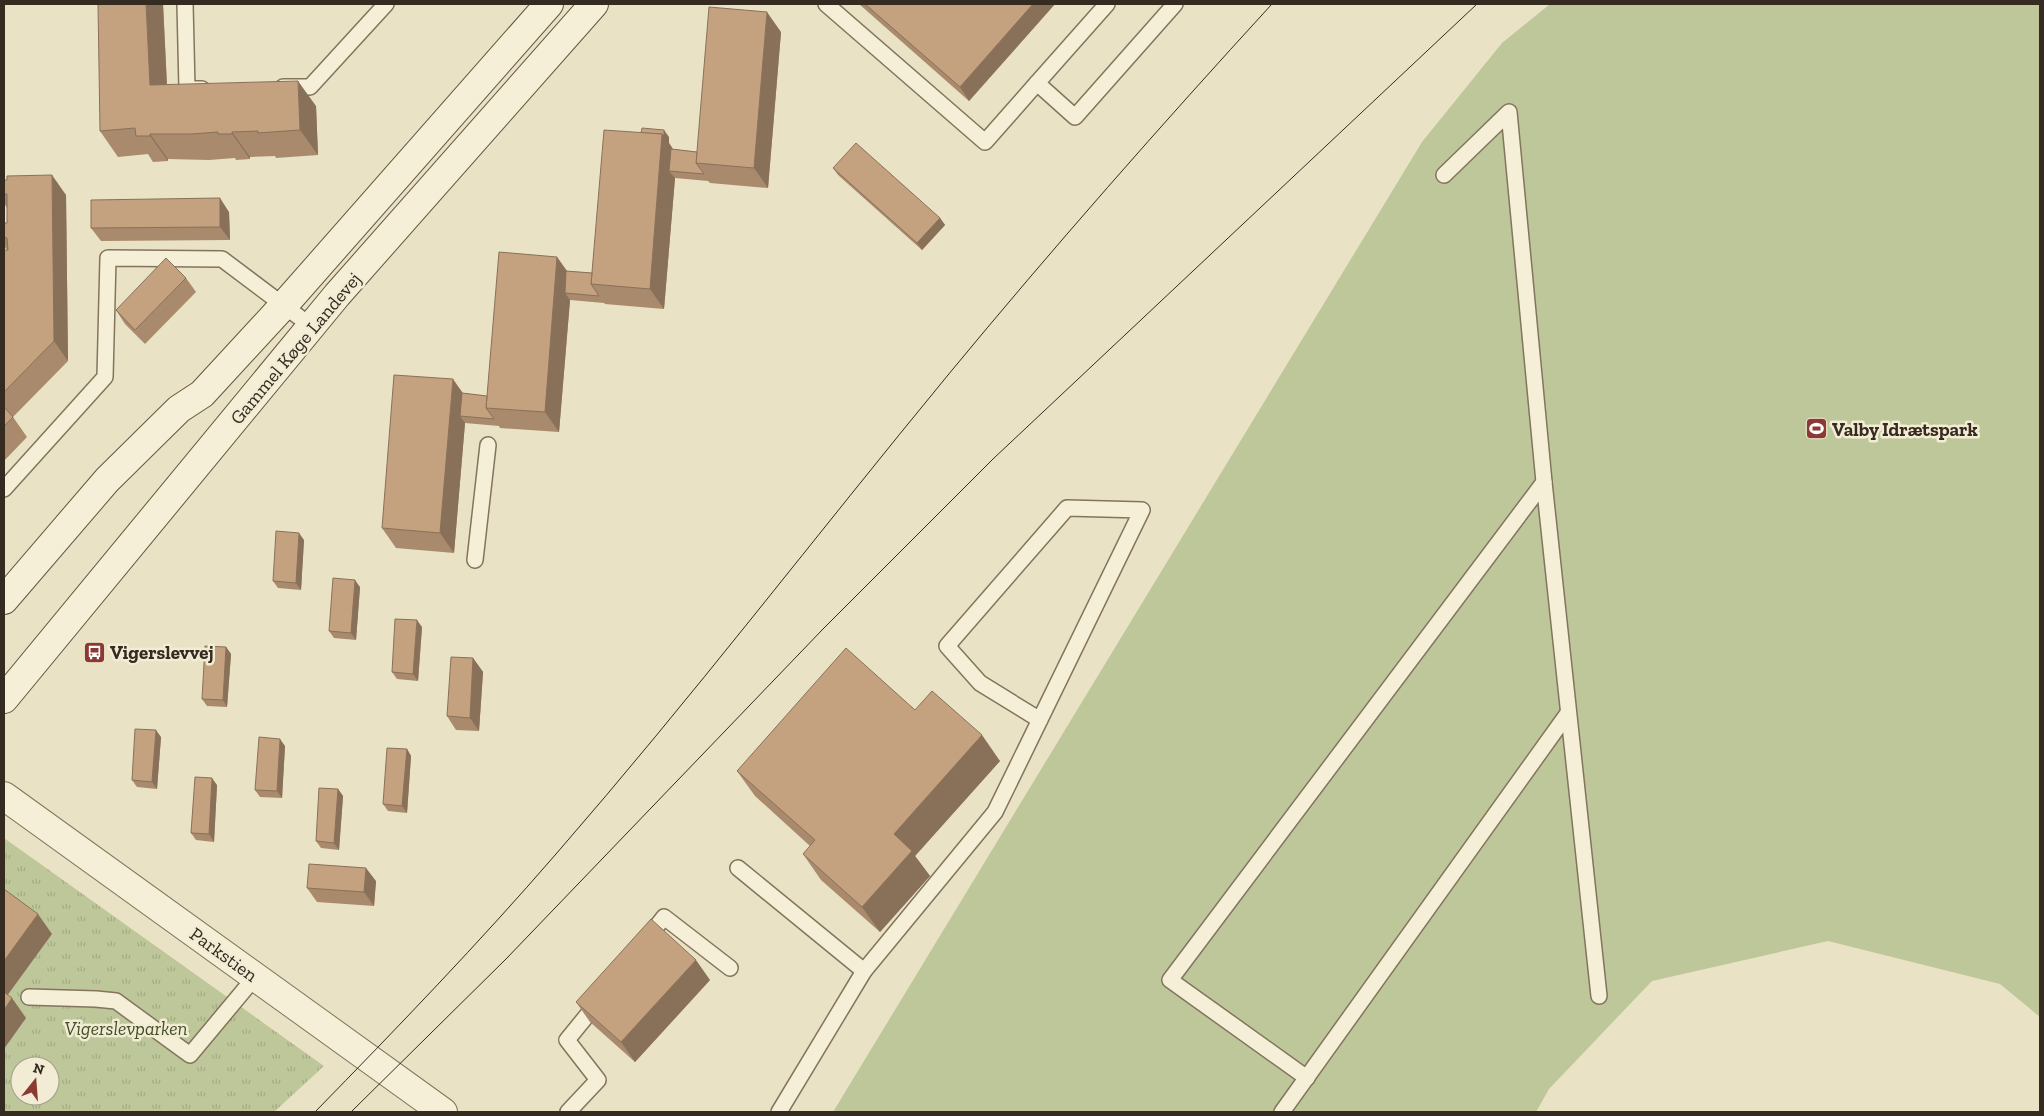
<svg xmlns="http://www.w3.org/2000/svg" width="2044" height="1116" font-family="'Zilla Slab',serif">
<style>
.green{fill:#bec79a}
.park{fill:url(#park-tufts);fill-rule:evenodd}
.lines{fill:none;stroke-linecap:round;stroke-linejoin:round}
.service-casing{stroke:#83745d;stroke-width:18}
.minor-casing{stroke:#83745d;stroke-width:30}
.secondary-casing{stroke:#655540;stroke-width:30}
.service{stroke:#f5efd8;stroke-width:15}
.minor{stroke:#f5efd8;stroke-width:28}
.secondary{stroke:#f5efd8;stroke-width:28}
.tram{stroke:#352b20;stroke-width:1}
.wall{fill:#a98a6d}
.shaded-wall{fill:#897159}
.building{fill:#c4a17f;stroke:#897159}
.labels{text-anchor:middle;stroke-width:5;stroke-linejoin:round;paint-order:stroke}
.street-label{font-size:19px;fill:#352b20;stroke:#f2ecd4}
.poi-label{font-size:19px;font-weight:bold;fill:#352b20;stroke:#f2ecd4;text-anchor:start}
.park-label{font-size:19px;font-style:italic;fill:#424f28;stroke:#f2ecd4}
</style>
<defs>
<pattern id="park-tufts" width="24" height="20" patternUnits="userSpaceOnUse" patternTransform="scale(1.25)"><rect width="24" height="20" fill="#bec79a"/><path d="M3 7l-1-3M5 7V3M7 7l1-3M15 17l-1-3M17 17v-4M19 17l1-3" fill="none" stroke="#a4ab84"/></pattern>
</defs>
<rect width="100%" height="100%" fill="#eae2c5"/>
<polygon class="green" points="1550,4 2040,4 2040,1017 2000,984 1828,941 1652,981 1549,1089 1536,1112 833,1112 1422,142 1502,43"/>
<path class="park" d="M4,838L324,1066L274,1112H4ZM20,1066H50V1096H20Z"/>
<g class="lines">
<defs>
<g id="service">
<polyline points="185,4 187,89 202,89"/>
<polyline points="826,4 985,142 1037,83"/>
<polyline points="1107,4 1037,83 1075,117 1175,4"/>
<polyline points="283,87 310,87 386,4"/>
<polyline points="1444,175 1509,112 1544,482 1599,996"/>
<polyline points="4,489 105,377 108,258 222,259 311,326"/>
<polyline points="475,560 488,445"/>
<polyline points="738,868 864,971"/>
<polyline points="646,940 664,917 730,968"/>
<polyline points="29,997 96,999 116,1001 190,1055 255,977"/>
<polyline points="1307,1078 1170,980 1544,482"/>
<polyline points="568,1112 598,1080 567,1040 598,1002"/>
<polyline points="779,1112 864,971 995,812 1142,510 1067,508 947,646 980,683 1040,720"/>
<polyline points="1282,1112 1568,713"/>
</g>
<polyline id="minor" points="4,796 443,1112"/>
<g id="secondary">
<polyline points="4,600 107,480 179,409 202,394 284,305 549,4"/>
<polyline points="4,699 337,295 594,4"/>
</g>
</defs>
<use href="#service" class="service-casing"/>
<use href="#minor" class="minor-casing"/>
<use href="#secondary" class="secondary-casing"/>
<use href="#service" class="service"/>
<use href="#minor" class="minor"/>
<use href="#secondary" class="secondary"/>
<g class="tram">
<path d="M315,1112C397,1028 479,943 556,854C691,699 817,534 948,375C1052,249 1161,125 1272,4"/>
<polyline points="351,1112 506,959 823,629 993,459 1477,4"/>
</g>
</g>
<g class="wall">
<polygon points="163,4 167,84 316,106 318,155 276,158 275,156 250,157 250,159 236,160 235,158 209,160 168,159 168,161 153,162 148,154 118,157 100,131"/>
<polygon points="859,4 1055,4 969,101"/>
<polygon points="781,32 768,188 710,183 708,181 675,178 664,309 605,304 604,303 570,300 559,432 500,428 499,426 465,423 454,553 396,548 382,528 463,393 487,396 557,257 567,271 592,273 669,137 669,143 673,149 697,152"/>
<polygon points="833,168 940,218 945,225 922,250 838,175"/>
<polygon points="4,180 66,195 68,361 13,417 27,437 4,461 4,250 7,250 4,246 4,223 7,223 7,208 4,203"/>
<polygon points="229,212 230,240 101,241 91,228"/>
<polygon points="186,278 196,292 145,344 125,324 116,310"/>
<polygon points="304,540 301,590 278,588 273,581"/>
<polygon points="360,587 356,640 334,638 329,631"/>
<polygon points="422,627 418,681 397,679 392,672"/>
<polygon points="226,647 231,654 227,707 207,706 202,699"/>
<polygon points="473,658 483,672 479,731 456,730 447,716"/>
<polygon points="915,710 1000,761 915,856 930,876 880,932 821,880 803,854 810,846 755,796 737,771"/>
<polygon points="161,737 157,789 137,787 132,780"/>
<polygon points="285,746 282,798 260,797 255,790"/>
<polygon points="407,749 411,756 407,813 388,811 383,804"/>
<polygon points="217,785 214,842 196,840 191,833"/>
<polygon points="338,789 343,796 339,850 321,848 316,841"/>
<polygon points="376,881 374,906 317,902 307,888"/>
<polygon points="710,980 635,1062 590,1022 576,1002"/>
</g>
<g class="shaded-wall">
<polygon points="146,4 163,4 168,110 150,85"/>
<polygon points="1033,4 1055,4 969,101 960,87"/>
<polygon points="767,12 781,32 768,188 754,168"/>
<polygon points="298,81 316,106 318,155 300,130"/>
<polygon points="664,130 669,137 669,143 676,154 669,171 675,178 664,309 650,289 662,134"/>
<polygon points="232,132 250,157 250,159 232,134"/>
<polygon points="150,134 168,159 168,161 150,136"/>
<polygon points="52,175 66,195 68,361 54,341"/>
<polygon points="220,198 229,212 230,240 220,227"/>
<polygon points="940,218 945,225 922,250 917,243"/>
<polygon points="557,257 571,277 565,293 570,300 559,432 545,412"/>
<polygon points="453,379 467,399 460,416 465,423 454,553 440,533"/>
<polygon points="299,533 304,540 301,590 296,583"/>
<polygon points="355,580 360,587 356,640 351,633"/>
<polygon points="417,620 422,627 418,681 413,674"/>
<polygon points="226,647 231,654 227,707 223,700"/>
<polygon points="473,658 483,672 479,731 470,718"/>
<polygon points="156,730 161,737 157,789 152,782"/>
<polygon points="982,735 1000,761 915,856 930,876 880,932 862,907 894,834"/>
<polygon points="280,739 285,746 282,798 277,791"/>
<polygon points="407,749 411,756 407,813 402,806"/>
<polygon points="212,778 217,785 214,842 209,834"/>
<polygon points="338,789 343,796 339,850 334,843"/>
<polygon points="366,868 376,881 374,906 364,892"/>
<polygon points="38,914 52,934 4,1000 4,961"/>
<polygon points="696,960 710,980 635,1062 621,1042"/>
<polygon points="12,998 26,1018 4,1049 4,1010"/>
</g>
<g class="building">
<polygon points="98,4 146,4 150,85 298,81 300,130 258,133 258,131 232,132 232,134 218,134 218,132 191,134 150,134 150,136 136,136 135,128 100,131"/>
<polygon points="865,4 1033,4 960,87"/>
<polygon points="709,7 767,12 754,168 696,163"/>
<polygon points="642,128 664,130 664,136 662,134 641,133"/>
<polygon points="604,130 662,134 650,289 591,284"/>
<polygon points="856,143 940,218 917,243 833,168"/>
<polygon points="671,149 697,152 696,163 704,174 669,171"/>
<polygon points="52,175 54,341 4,392 4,250 8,250 7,238 4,237 4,223 7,223 7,194 4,194 4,180 7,180 7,176"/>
<polygon points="220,198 220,227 91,228 91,200"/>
<polygon points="499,252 557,257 545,412 486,408"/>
<polygon points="166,258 186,278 135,330 116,310"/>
<polygon points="566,271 592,273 591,284 599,296 565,293"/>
<polygon points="394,375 453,379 440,533 382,528"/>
<polygon points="462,393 487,396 486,408 494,419 460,416"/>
<polygon points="4,407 13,417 4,426"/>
<polygon points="276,531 299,533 296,583 273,581"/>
<polygon points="333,578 355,580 351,633 329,631"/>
<polygon points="395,619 417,620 413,674 392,672"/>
<polygon points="205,646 226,647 223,700 202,699"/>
<polygon points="846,648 915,710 932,691 982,735 894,834 912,851 862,907 803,854 815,840 737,771"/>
<polygon points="451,657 473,658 470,718 447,716"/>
<polygon points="135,729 156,730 152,782 132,780"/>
<polygon points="259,737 280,739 277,791 255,790"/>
<polygon points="387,748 407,749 402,806 383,804"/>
<polygon points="195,777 212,778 209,834 191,833"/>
<polygon points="319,788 338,789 334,843 316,841"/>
<polygon points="309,864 366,868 364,892 307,888"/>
<polygon points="4,889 38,914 4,961"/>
<polygon points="651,919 696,960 621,1042 576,1002"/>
<polygon points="4,992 12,998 4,1010"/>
</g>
<defs>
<symbol id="stadium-square" viewBox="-11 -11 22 22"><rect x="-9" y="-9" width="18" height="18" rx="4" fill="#8c3933" stroke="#f2ecd4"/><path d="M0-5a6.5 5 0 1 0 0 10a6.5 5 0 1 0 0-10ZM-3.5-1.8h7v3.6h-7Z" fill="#fff"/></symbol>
<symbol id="bus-square" viewBox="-11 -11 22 22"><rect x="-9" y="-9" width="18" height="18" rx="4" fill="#8c3933" stroke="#f2ecd4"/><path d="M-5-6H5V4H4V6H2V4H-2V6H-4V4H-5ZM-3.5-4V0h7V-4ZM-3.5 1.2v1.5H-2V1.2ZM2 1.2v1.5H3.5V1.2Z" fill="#fff"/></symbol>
</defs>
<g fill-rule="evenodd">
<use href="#stadium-square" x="1804" y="416" width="25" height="25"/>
<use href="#bus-square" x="82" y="640" width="25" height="25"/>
</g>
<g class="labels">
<g class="street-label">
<text transform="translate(295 348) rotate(-50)" y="7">Gammel Køge Landevej</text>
<text transform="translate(224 954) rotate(36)" y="7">Parkstien</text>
</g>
<g class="poi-label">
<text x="1832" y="436">Valby Idrætspark</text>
<text x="110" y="659">Vigerslevvej</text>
</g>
<g class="park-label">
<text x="126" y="1035">Vigerslevparken</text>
</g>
</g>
<rect width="2044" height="1116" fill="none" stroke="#352b20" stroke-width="10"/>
<g transform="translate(35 1081) rotate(17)"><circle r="24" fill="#f2ecd4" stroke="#a69f8c"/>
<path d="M0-4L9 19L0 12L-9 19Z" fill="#8c3933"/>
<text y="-8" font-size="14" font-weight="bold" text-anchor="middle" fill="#352b20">N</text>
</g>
</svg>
